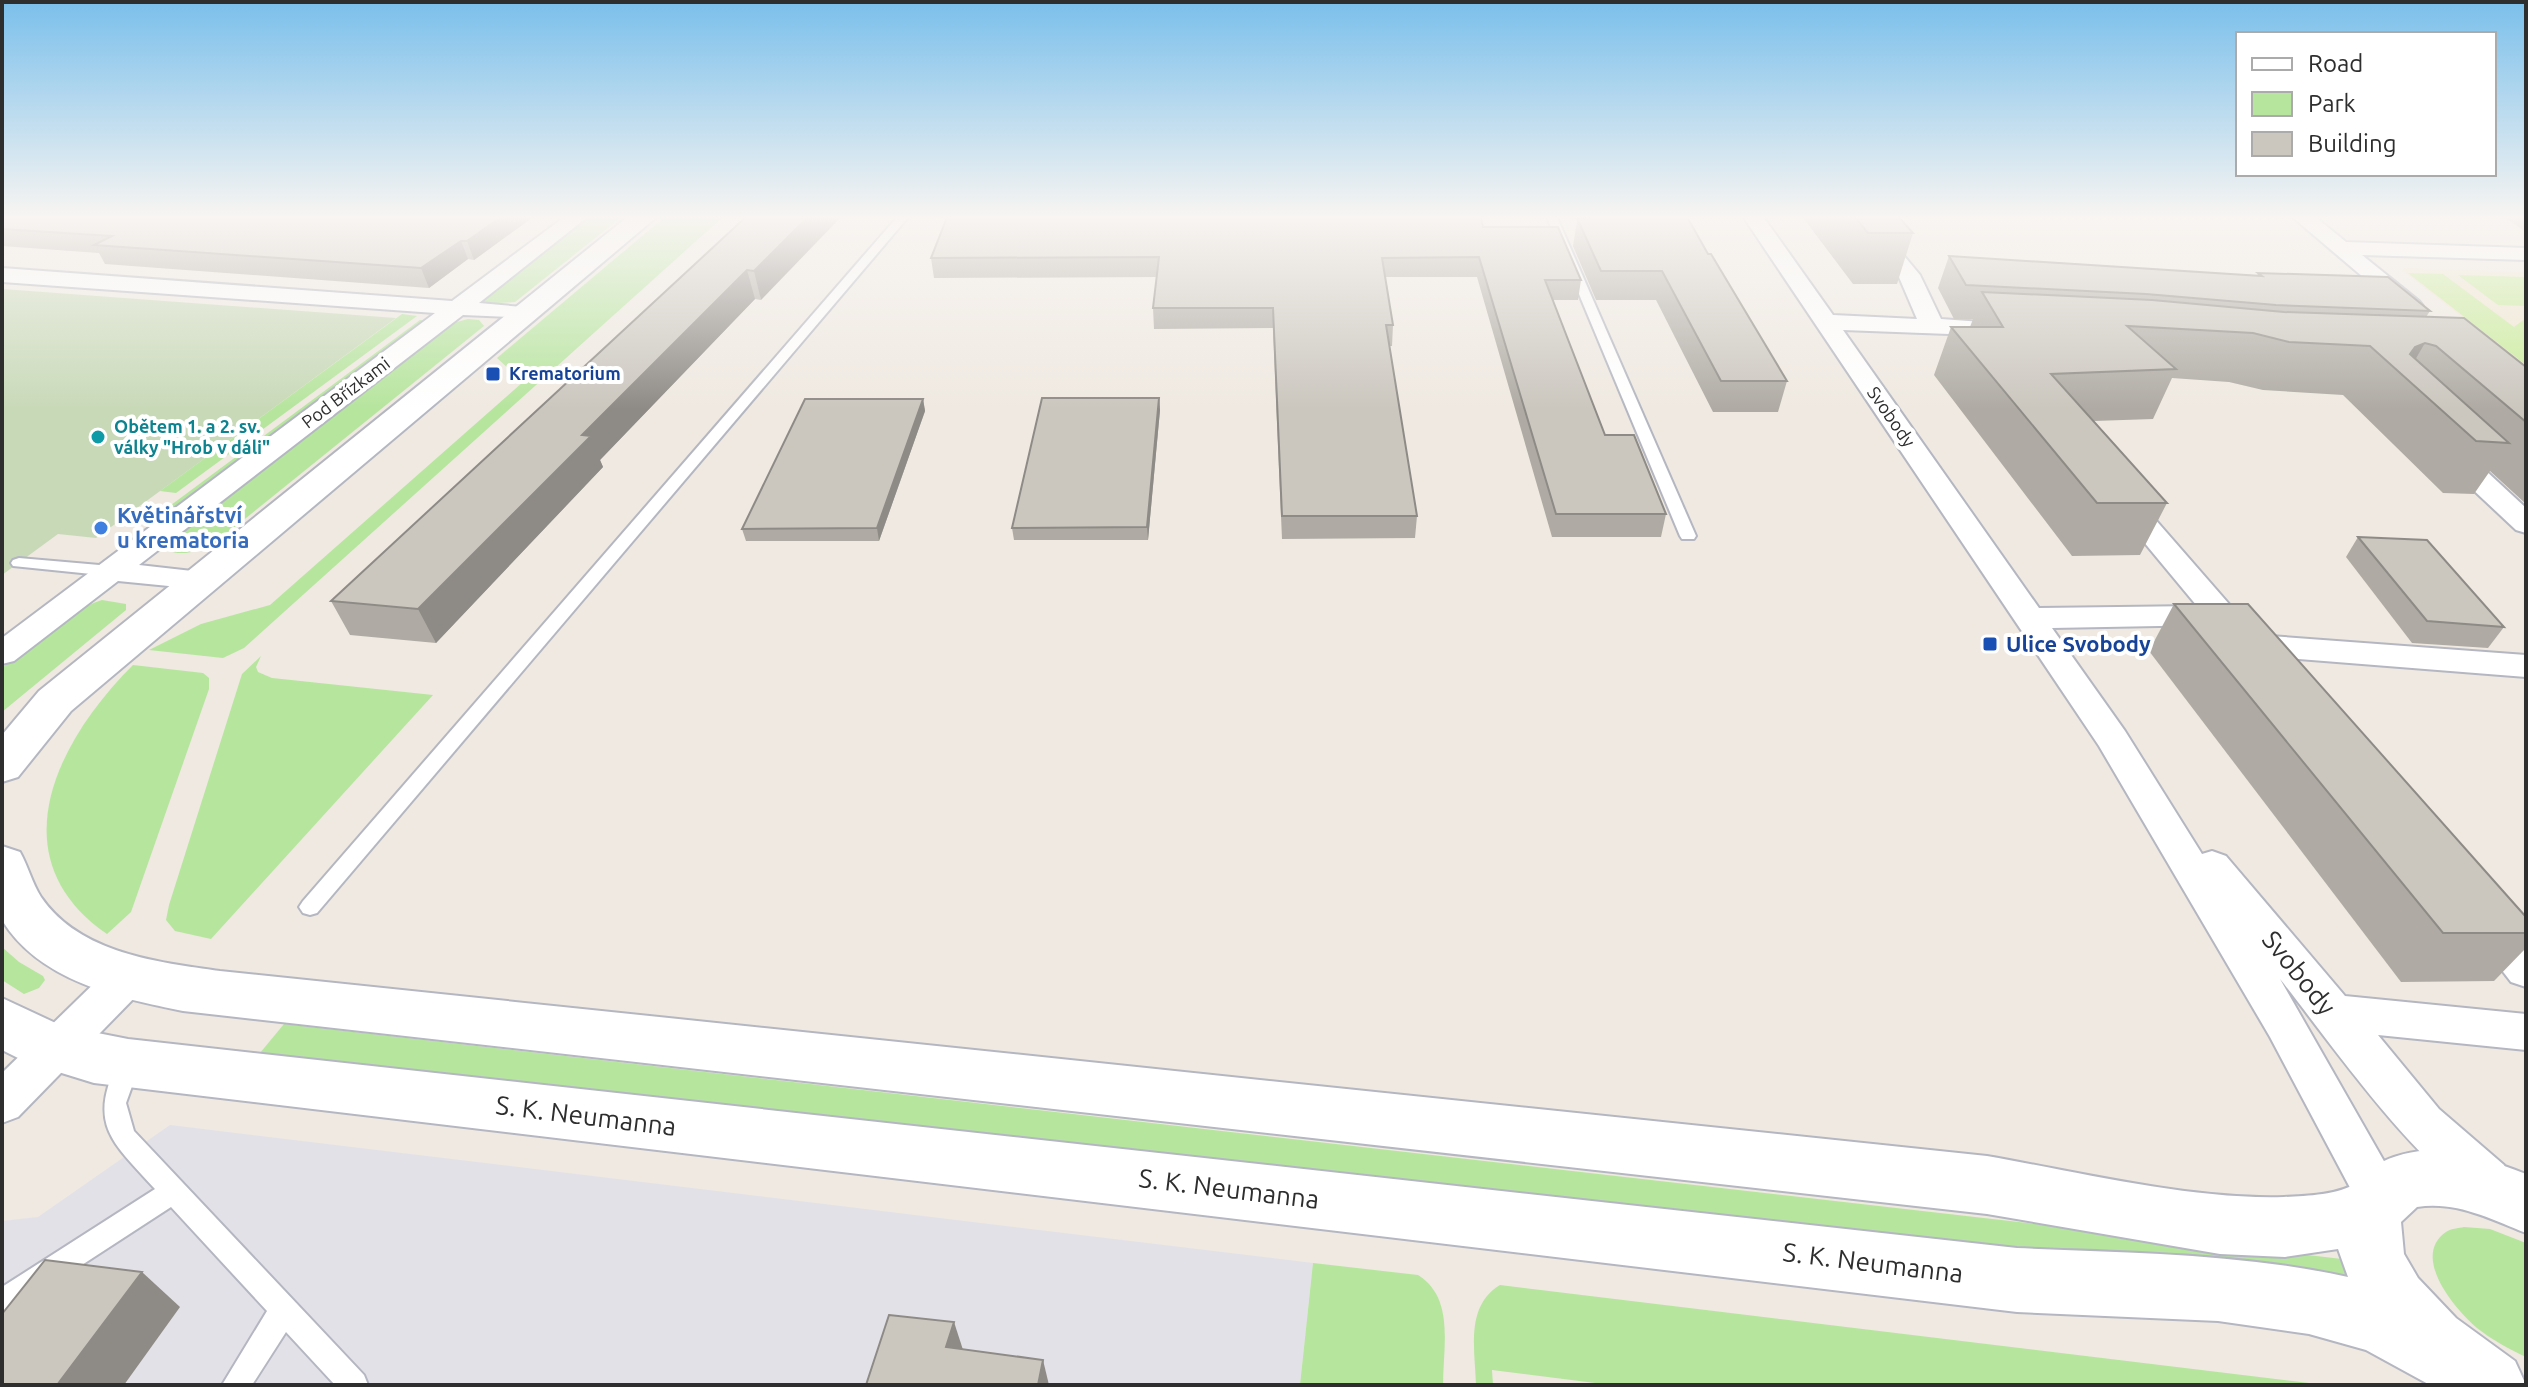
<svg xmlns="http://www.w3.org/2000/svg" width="2528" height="1387" font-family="Ubuntu,sans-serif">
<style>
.industrial{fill:#e3e1e8}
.education{fill:#f0e6d1}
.green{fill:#b6e59e}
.cemetery{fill:#c8d9b8}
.pitch{fill:#c9ec9a}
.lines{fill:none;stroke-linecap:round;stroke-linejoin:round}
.service-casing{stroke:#b4b7c1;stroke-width:4}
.minor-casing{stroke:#b4b7c1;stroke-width:4}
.tertiary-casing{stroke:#b4b7c1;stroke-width:4}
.service{fill:#fff;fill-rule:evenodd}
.minor{fill:#fff;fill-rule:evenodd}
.tertiary{fill:#fff;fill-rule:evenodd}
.wall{fill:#afaba4}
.shaded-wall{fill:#8e8b86}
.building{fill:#cbc7bf;stroke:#8e8b86;stroke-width:2}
.transit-dot{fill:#1a4fb4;stroke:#fff;stroke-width:3}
.culture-dot{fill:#0f9aa8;stroke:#fff;stroke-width:3}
.shop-dot{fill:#3f7fe0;stroke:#fff;stroke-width:3}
.labels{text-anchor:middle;stroke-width:8;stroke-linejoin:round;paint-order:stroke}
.far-transit-label{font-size:18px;font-weight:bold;fill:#164399;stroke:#fff;text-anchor:start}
.far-street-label{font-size:18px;fill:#2e2e2e;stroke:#fff}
.far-culture-label{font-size:18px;font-weight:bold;fill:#0d838f;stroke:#fff;text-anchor:start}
.shop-label{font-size:22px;font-weight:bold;fill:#366cbe;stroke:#fff;text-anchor:start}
.transit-label{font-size:22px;font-weight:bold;fill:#164399;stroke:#fff;text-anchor:start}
.near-street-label{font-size:26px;fill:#2e2e2e;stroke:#fff}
</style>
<rect width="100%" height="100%" fill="#efe9e1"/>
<polygon class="industrial" points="170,1125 1313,1263 1300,1385 2,1385 2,1221 38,1217"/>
<polygon class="education" points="2405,268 2526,272 2526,367 2402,270"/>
<g class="green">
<polygon points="591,215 624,215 515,302 482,304 483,297"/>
<polygon points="667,215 725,215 244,648 223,658 149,650 201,624 270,605 523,382 497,358"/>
<polygon points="402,314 417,316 176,493 160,491"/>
<path d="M468,319L479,320L484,326L215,543C200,551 182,557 166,550V543L453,323Z"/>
<polygon points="420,320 429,321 174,512 163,511"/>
<path d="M102,600L126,604V610L2,712V668C33,644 64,612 102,600Z"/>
<polygon points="261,656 256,667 258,672 272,678 433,695 211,939 175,931 166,920 169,905 242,674"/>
<path d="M133,665L203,673L209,678V689L131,912L107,934C0,860 52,746 133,665Z"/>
<polygon points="2,947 19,962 43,976 45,980 39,988 24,994 2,980"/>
<polygon points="284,1024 2342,1259 2356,1288 260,1053"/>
<path d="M2464,1227L2490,1229L2526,1243V1357C2509,1349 2492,1340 2477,1328C2456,1310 2410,1257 2446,1232C2450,1229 2459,1228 2464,1227Z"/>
<path d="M1313,1263L1418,1275C1455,1298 1443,1347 1443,1385H1300Z"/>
<path d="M1500,1285L2326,1385H1611L1492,1370L1493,1385H1476C1475,1350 1465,1306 1500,1285Z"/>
</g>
<polygon class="cemetery" points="2,289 396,318 96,538 58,534 2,575"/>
<g class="pitch">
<polygon points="2408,273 2443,274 2514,327 2526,318 2526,365"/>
<polygon points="2458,275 2526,277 2526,306 2498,305"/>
</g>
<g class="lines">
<defs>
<g id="service">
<polygon points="899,215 910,215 317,913 310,915 303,913 299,907 303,901"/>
<polygon points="1546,215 1556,215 1696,536 1694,539 1682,539 1680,536"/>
<polygon points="19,558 111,566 119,571 111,576 13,566 11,563 13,560"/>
<path d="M128,1054L136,1057L140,1064L126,1103L134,1131L364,1375L368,1385H335L286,1332L252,1385H222L267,1311L171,1207L2,1317V1287L155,1189C110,1140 87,1124 120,1057Z"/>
</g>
<g id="minor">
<polygon points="567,215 590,215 479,303 533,308 537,313 533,318 463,315 139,565 210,573 214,580 210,587 199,589 118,581 14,661 2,664 2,638 435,313 2,282 2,268 452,301"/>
<path d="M1742,215H1762L1833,315L1917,319L1899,277L1849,215H1870L1920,275L1941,319L2010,324L2014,329L2010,334L2002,336L1843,330L2039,608L2197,606L2109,500L2113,494L2123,491L2133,494L2256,635L2526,655V677L2247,655L2235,652L2213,625L2052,628L2125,731L2202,854L2212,851L2226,856L2345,996L2526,1014V1050L2378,1035L2439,1109L2504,1165L2511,1181L2504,1197L2487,1203C2424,1179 2325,1035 2280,979L2405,1198L2398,1214L2381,1220L2364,1214L2270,1037L2099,746Z"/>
<polygon points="2290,215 2313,215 2346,242 2526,248 2526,260 2362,255 2419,301 2423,306 2419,311 2403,311"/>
<polygon points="2447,442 2457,444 2526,508 2526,533 2516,530 2437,456 2433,450 2437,444"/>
<polygon points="2487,909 2501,914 2526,941 2526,987 2511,982 2467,925 2473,914"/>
<polygon points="128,960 143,965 149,977 143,989 18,1117 2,1123 2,1073 113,965"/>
</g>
<g id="tertiary">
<polygon points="630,215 659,215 71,711 18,777 2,782 2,735 39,691"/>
<path d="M2,846L20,852C28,866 32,883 41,897C80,954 158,962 220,971L1987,1156C2079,1172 2192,1200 2284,1197C2305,1196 2339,1195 2356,1183C2362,1178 2367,1170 2374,1166C2426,1137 2474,1154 2526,1174V1233C2490,1219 2457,1201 2417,1207L2401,1222L2404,1254L2418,1278L2456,1318L2515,1361L2526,1385H2430L2366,1350L2309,1334L2218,1321L2017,1312L94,1083L26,1062L2,1050V998L62,1026L128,1039L2017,1248C2128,1253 2239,1253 2348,1277L2338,1249L2285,1257L2220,1254L1987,1214L183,1011C119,998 39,981 2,920Z"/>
</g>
</defs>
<use href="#service" class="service-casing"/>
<use href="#minor" class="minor-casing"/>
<use href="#tertiary" class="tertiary-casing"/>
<use href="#service" class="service"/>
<use href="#minor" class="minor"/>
<use href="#tertiary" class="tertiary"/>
</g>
<g class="wall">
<polygon points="2,215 536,215 474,260 468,259 429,288 105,264 99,253 2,246"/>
<polygon points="748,215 761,300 755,299 600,460 603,467 436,643 350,635 331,601"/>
<polygon points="1578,215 1686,215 1708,254 1787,381 1778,412 1713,412 1656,300 1596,300 1573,246"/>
<polygon points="1801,215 1897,215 1913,233 1897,284 1853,284"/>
<polygon points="2501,215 2526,215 2526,232"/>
<polygon points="1483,227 1581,280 1578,300 1553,300 1605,435 1666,514 1661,537 1552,537 1477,277 1385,277 1393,325 1392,346 1389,346 1417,516 1415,538 1282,539 1273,328 1154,329 1153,308 1157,277 934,278 931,258"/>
<polygon points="1949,256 2257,276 2258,273 2430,311 2426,317 2526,367 2526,504 2490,471 2474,494 2443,493 2343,395 2263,390 2229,382 2172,378 2153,419 2094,421 2167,503 2140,555 2072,556 1934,375 1951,327 1970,327 1973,319 1954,319 1938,288"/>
<polygon points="1159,398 1160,410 1148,540 1014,540 1012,528"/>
<polygon points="923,399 925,411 879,541 746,541 742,529"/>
<polygon points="2358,537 2504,627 2488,648 2412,643 2346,557"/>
<polygon points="2174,604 2526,917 2526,948 2494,981 2401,982 2149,651"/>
</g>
<g class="shaded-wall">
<polygon points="504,215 536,215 474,260 467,241"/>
<polygon points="810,215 843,215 761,300 754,271"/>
<polygon points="461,241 468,259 429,288 421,268"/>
<polygon points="747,270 755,299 600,460 603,467 436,643 418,609 582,435"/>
<polygon points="2425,343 2405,377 2399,372 2415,347"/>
<polygon points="1159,398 1160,410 1148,540 1147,527"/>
<polygon points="923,399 925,411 879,541 877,528"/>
<polygon points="142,1272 180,1307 124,1385 57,1385"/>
<polygon points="954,1322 965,1356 946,1347"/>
<polygon points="1043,1360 1049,1385 1038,1385"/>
</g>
<g class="building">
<polygon points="2,215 504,215 467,241 461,241 421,268 94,245 112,236 2,229"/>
<polygon points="748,215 810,215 754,271 747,270 582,435 591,436 418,609 331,601"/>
<polygon points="948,215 1480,215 1483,227 1558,227 1581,280 1545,280 1605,435 1634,435 1666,514 1556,514 1479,257 1382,258 1393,325 1386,325 1417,516 1282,516 1273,308 1153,308 1159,257 931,258"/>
<polygon points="1589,215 1686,215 1708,254 1711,254 1787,381 1721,381 1662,271 1601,271 1577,218 1590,218"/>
<polygon points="1853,215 1897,215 1913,233 1868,233"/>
<polygon points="1949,256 2262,276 2258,273 2388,277 2430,311 2276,305 2146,294 1966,285"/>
<polygon points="1982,292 2152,300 2284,312 2464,318 2526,367 2526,422 2436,346 2425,343 2415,347 2410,354 2509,443 2476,441 2370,346 2289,342 2253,333 2127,326 2176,369 2051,374 2167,503 2097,503 1951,327 2003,327"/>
<polygon points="1042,398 1159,398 1147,527 1012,528"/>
<polygon points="805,399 923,399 877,528 742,529"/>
<polygon points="2358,537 2427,540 2504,627 2427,621"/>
<polygon points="2174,604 2248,604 2526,917 2526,933 2443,933"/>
<polygon points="45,1260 142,1272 57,1385 2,1385 2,1314"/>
<polygon points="889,1315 954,1322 946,1347 1043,1360 1038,1385 866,1385"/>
</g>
<linearGradient id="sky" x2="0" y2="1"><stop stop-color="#7abfeb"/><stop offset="0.53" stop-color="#f8f5f2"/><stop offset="1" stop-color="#f8f5f2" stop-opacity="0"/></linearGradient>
<rect width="2528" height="409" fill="url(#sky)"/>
<g class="transit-dot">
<rect x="485" y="366" width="16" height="16" rx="4"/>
<rect x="1982" y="636" width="16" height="16" rx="4"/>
</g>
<circle class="culture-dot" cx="98" cy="437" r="8"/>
<circle class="shop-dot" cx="101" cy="528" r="8"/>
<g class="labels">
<g class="far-transit-label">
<text x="509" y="380">Krematorium</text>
</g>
<g class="far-street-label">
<text transform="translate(346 393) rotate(-37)" y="6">Pod Břízkami</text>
<text transform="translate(1891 417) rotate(55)" y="6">Svobody</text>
</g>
<g class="far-culture-label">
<text x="114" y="433">Obětem 1. a 2. sv.<tspan x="114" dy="21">války "Hrob v dáli"</tspan></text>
</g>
<g class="shop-label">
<text x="117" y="523">Květinářství<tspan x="117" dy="25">u krematoria</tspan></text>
</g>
<g class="transit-label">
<text x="2006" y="652">Ulice Svobody</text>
</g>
<g class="near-street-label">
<text transform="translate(2299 973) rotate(51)" y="9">Svobody</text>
<text transform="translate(586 1116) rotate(7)" y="9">S. K. Neumanna</text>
<text transform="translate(1229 1189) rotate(7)" y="9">S. K. Neumanna</text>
<text transform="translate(1873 1263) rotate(7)" y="9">S. K. Neumanna</text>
</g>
</g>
<rect width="2528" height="1387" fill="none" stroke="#2e2e2e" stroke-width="8"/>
<rect x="2236" y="32" width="260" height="144" fill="#ffffff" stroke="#ababab" stroke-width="2"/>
<rect x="2252" y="58" width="40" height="12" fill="#ffffff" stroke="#ababab" stroke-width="2"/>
<text x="2308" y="72" font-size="24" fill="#2e2e2e">Road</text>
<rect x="2252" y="92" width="40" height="24" fill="#b6e59e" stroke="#ababab" stroke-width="2"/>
<text x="2308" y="112" font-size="24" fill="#2e2e2e">Park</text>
<rect x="2252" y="132" width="40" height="24" fill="#cbc7bf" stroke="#ababab" stroke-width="2"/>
<text x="2308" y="152" font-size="24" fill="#2e2e2e">Building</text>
</svg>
